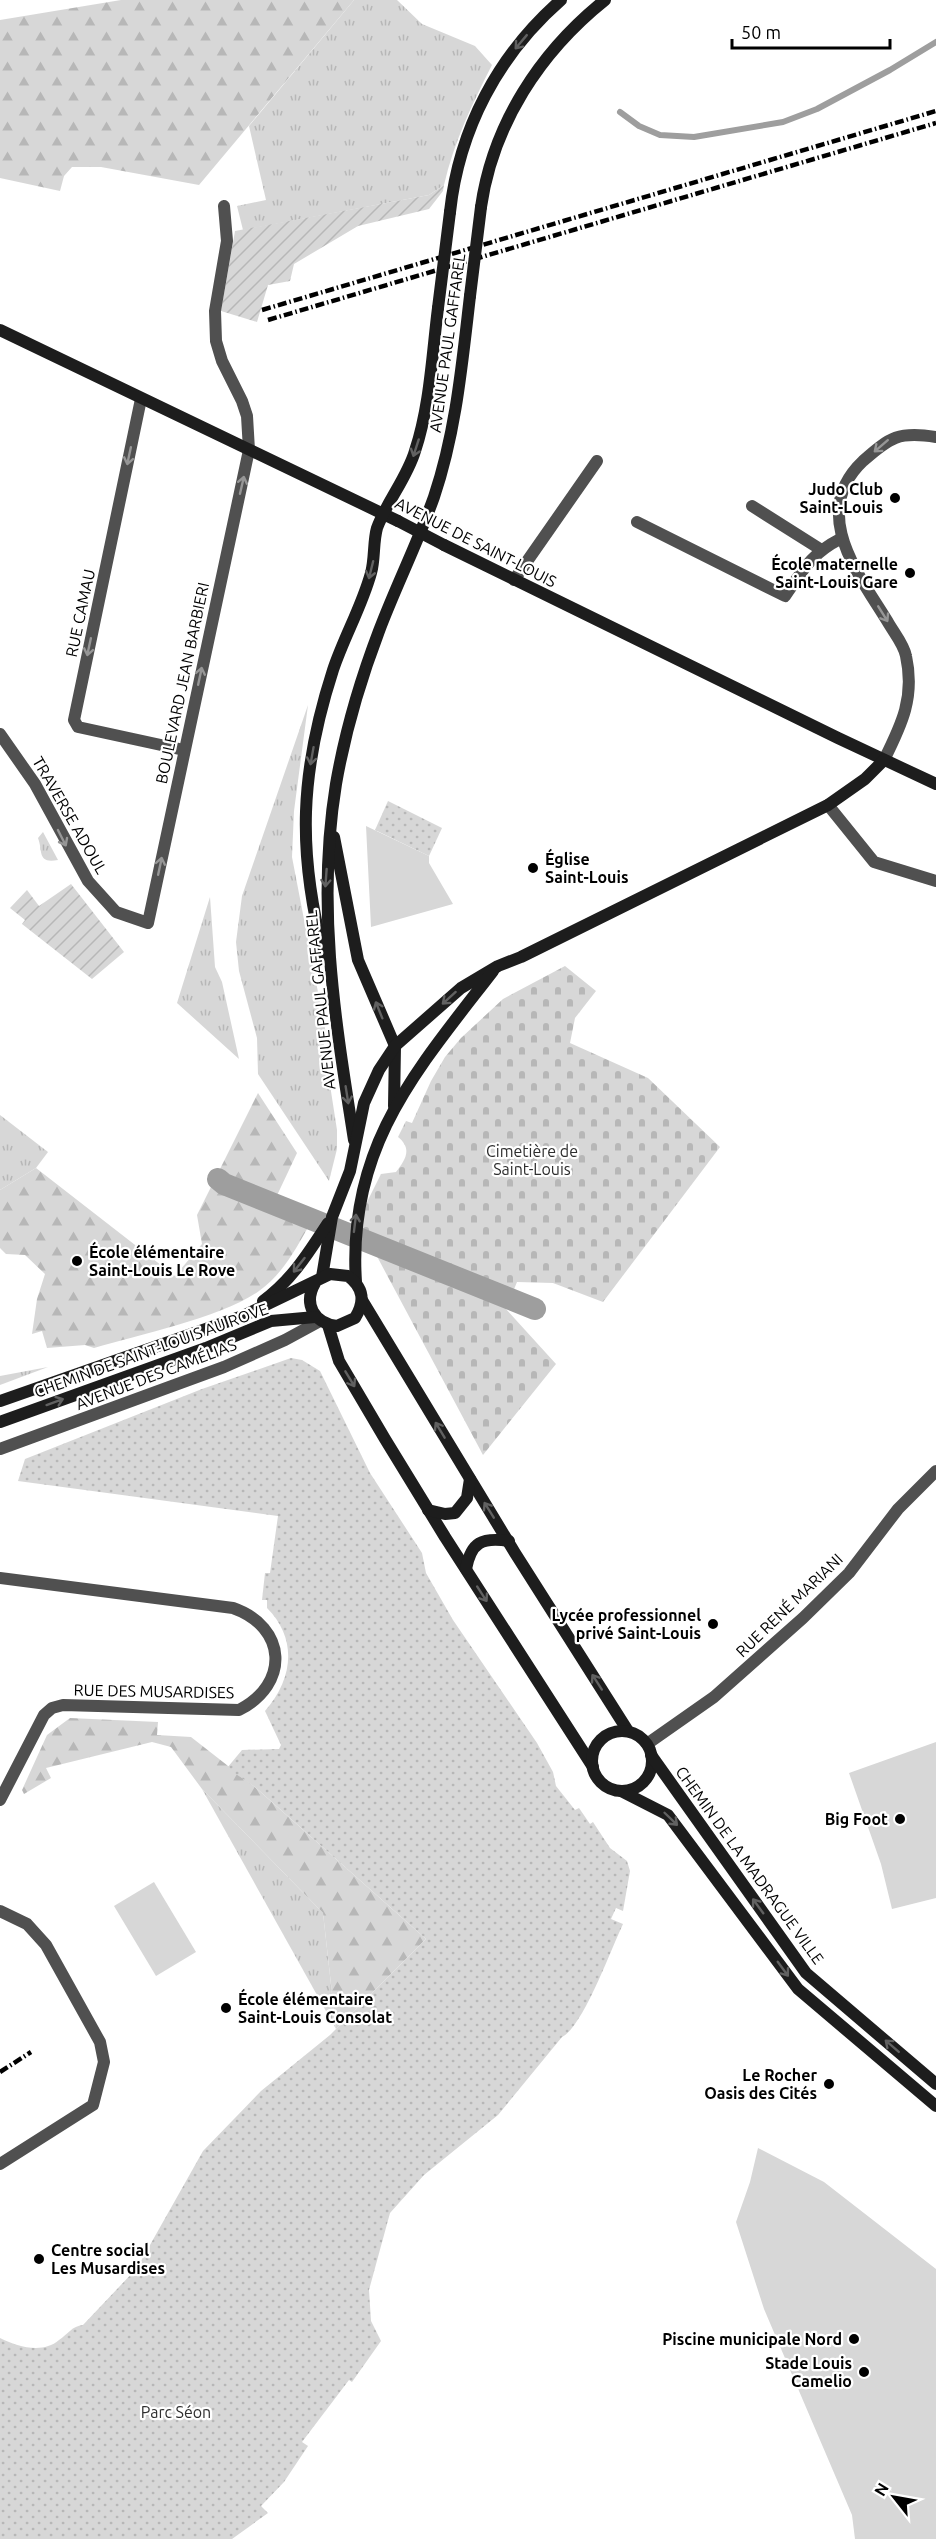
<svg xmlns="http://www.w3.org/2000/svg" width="936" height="2539" font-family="Ubuntu,sans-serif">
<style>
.grass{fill:url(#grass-tufts)}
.forest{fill:url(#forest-firs)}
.cemetery{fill:url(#cemetery-stones)}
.park{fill:url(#park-dots)}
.garden{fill:url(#garden-furrows)}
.pitch{fill:#d7d7d7}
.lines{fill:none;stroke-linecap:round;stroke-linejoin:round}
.stream{stroke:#9e9e9e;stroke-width:6}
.canal{stroke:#9e9e9e;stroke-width:22}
.street{stroke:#505050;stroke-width:12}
.secondary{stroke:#1d1d1d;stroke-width:12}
.rail{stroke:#000;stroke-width:4.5;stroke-dasharray:9 3 1.5 3;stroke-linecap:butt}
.secondary-bridge{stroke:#1d1d1d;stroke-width:12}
.oneway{stroke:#616161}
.oneway2{stroke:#969696}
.poi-dot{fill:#000;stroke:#fff;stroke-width:2}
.labels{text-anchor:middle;stroke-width:4.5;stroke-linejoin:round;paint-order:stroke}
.street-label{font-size:16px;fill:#000;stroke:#fff}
.poi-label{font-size:16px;font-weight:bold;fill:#000;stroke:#fff;text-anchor:end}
.park-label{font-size:16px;fill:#2e2e2e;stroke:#fff}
</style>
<defs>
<pattern id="grass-tufts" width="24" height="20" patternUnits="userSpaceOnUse" patternTransform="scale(1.5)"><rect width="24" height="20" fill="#d7d7d7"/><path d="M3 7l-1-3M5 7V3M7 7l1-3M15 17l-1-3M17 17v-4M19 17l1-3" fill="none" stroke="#b7b7b7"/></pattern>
<pattern id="forest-firs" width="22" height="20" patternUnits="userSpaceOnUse" patternTransform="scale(1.5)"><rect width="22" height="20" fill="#d7d7d7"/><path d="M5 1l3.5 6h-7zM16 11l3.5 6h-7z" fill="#b7b7b7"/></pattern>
<pattern id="cemetery-stones" width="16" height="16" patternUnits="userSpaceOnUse" patternTransform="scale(1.5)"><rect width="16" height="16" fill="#d7d7d7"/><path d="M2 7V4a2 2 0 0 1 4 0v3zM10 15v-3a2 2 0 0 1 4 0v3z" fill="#b7b7b7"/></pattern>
<pattern id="park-dots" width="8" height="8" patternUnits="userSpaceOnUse" patternTransform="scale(1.5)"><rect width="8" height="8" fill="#d7d7d7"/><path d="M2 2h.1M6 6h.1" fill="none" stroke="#b7b7b7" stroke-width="1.8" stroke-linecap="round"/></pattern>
<pattern id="garden-furrows" width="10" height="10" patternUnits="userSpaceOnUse" patternTransform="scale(1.5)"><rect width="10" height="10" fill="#d7d7d7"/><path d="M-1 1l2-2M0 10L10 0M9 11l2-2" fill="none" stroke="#b7b7b7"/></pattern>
</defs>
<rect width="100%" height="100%" fill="#fff"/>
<g class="grass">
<path d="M354,0H397L422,24L475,46L492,65C472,104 454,142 444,185L429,195L243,230L237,206L266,200L249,126Z"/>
<polygon points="308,705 294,811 292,857 327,1039 323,1040 337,1130 337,1149 329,1181 258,1074 257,1038 239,971 236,942 242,896"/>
<path d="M43,832L58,860C37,864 43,851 38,838Z"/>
<polygon points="210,897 215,967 222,982 239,1059 177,1003"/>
<polygon points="0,1115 48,1152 36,1168 0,1190"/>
<polygon points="48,1367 0,1385 0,1376"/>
<polygon points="202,1789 323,1913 336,2029"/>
</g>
<g class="forest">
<polygon points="121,0 354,0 199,185 101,167 72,167 64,176 60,191 0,178 0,20"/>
<path d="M258,1093L297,1153L272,1206L311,1222C297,1247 283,1274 259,1291C223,1317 139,1335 94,1348L85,1345L47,1348L42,1331L32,1334L37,1299L45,1274L25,1255L6,1254L0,1248V1190L36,1168L175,1276L202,1244L197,1215Z"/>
<polygon points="70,1718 158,1722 157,1735 191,1737 255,1787 426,1939 336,2029 323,1913 202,1789 171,1747 152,1742 46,1768 51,1778 24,1794 22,1790 47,1735"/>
</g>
<path class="cemetery" d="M565,966L596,991L575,1018L570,1043L648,1078L720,1147L603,1302L553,1283L517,1282L506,1309L556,1364L483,1455L364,1232L362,1224L365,1206L381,1174L396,1172C405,1160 413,1149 398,1137L406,1121L412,1123L431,1081L445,1057L461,1038L503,999Z"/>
<g class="park">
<polygon points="388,801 442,828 429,856 375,830"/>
<path d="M291,1358L302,1360L320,1371L370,1473L422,1553L426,1573L453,1620L537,1743L553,1772L556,1786L575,1810L579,1808L590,1824L593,1822L610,1848L627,1861L630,1871L623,1911L616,1908L611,1919L623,1924C611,1949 583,2027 562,2037L498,2115L424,2175L390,2213L369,2290L371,2321L381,2341L352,2382L349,2380L302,2442L308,2446L284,2482L261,2506L268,2513L232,2539H0V2338C18,2347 43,2354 59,2340C68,2334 72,2326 83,2325L137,2268L203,2151L261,2091L330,2035L426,1939L255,1787L227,1768L242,1750L279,1749L281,1745L265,1711C293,1679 298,1639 267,1608V1600H262L265,1573H270L278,1516L18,1481L25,1459L202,1389Z"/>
</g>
<g class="garden">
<polygon points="444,185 443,191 429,209 358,226 294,264 290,281 268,285 257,322 221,311 235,231 429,195"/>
<polygon points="71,884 124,952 92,979 22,924 25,920 10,908 27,890 39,906"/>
</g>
<g class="pitch">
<polygon points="366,826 429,856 429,863 453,904 371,927"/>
<polygon points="936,1742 936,1898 892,1909 881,1864 849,1773"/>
<polygon points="154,1882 196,1952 156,1976 114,1906"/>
<polygon points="758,2148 824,2182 936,2269 936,2539 855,2539 852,2515 764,2309 736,2222 750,2182"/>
</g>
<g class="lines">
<polyline class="stream" points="620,112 639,126 660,135 694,137 783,122 817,109 890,70 936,42"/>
<polyline class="canal" points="218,1179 224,1184 535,1309"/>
<g class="street">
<polyline points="141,399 74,720 78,727 184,750"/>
<polyline points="752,506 820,549"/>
<path d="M637,522L785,596C803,570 811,554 840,539"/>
<polyline points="514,580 597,461"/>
<polyline points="0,734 35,784 88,881 116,912 148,923 249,450 247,416 242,401 222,361 216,341 215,311 227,241 224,206"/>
<path d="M884,760C902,724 915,697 906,656C904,645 895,634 889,624C860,576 808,513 863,461C890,437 899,431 936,437"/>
<polyline points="828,805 874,862 936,881"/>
<polyline points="0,1449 224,1367 285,1340 320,1321"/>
<path d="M0,1578L233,1608C287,1627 290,1684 239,1710L63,1705L52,1708L44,1715L0,1800"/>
<polyline points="647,1744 714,1697 803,1618 849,1573 898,1509 936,1471"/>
<polyline points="0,1911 27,1924 46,1945 100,2042 104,2062 93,2105 0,2164"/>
</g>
<g class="secondary">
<path d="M481,207C493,124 540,52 605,0"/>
<path d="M450,212C459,129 498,55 561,0"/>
<polyline points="0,330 398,521"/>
<polyline points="444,545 838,738 936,784"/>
<polyline points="334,837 358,960 395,1046 394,1106"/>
<path d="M324,955C297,851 300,772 333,670C344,637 362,606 371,573C375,559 373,542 377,528C387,501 407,478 415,451C430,406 432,355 438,308"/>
<path d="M354,1140C335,1019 316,906 336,784C345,732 360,681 379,631C396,586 418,542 434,497C456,432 462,364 470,296"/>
<polyline points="322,1277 332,1217 350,1171 364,1103 379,1070 395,1046 461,988 498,966 521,957 828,805 865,779 884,760"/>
<path d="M356,1282C347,1147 416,1071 493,971"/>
<polyline points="362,1300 515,1553 628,1731"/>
<path d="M263,1301C292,1280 309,1252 328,1223"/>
<polyline points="328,1325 339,1361 385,1439 445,1537 593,1767"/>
<path d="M0,1401L243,1316L330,1274L348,1276C364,1288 365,1302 355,1318L337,1326C314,1323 303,1304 315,1283"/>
<polyline points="0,1422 206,1348 271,1321 315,1317"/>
<polyline points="428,1510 445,1514 455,1513 467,1498 470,1479"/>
<path d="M466,1569C471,1542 482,1537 509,1541"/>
<circle cx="622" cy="1761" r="30"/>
<polyline points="651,1755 806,1973 936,2084"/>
<polyline points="621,1791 668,1815 798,1989 936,2106"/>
</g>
<g class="rail">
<polyline points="262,310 936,111"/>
<polyline points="268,320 936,123"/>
<polyline points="0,2072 31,2052"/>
</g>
<g class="secondary-bridge">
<polyline points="470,296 481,207"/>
<polyline points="438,308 450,212"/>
<polyline points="398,521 444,545"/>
</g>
</g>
<defs><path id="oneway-shaft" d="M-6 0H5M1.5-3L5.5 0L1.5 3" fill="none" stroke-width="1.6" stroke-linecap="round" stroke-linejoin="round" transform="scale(1.5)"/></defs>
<g class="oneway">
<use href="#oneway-shaft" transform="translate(521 42) rotate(130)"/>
<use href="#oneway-shaft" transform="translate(416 448) rotate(108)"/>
<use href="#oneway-shaft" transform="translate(371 570) rotate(104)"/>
<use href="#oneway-shaft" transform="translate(312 756) rotate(100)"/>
<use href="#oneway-shaft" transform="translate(326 878) rotate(94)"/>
<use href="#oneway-shaft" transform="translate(449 998) rotate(138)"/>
<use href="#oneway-shaft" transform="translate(379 1010) rotate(-112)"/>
<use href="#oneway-shaft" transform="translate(347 1095) rotate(81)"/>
<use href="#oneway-shaft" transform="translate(355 1223) rotate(-83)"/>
<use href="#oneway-shaft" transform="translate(299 1265) rotate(128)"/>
<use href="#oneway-shaft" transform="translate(350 1379) rotate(59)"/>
<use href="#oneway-shaft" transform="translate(55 1402) rotate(-20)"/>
<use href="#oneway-shaft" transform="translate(440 1430) rotate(-121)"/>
<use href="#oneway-shaft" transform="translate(489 1510) rotate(-122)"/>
<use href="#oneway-shaft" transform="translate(482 1594) rotate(57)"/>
<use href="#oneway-shaft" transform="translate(597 1682) rotate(-123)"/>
<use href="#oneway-shaft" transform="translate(671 1819) rotate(44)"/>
<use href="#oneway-shaft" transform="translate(758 1906) rotate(-126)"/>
<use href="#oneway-shaft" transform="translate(783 1969) rotate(54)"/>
<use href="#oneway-shaft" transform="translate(892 2046) rotate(-139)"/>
</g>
<g class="oneway2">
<use href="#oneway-shaft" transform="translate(881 446) rotate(139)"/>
<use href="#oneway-shaft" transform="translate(129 456) rotate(102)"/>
<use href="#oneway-shaft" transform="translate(242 485) rotate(-77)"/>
<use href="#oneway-shaft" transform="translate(883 614) rotate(58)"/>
<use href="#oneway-shaft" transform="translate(89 647) rotate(102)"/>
<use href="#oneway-shaft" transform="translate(200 676) rotate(-78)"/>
<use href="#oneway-shaft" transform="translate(62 838) rotate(63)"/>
<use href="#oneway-shaft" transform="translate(160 866) rotate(-78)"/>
</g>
<g class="poi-dot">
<circle cx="895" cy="498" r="6"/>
<circle cx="910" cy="573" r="6"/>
<circle cx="533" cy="868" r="6"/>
<circle cx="77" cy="1261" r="6"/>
<circle cx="713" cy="1624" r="6"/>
<circle cx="900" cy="1819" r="6"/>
<circle cx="226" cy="2008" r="6"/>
<circle cx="829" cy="2084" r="6"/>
<circle cx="39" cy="2259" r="6"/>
<circle cx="854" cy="2339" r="6"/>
<circle cx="864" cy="2372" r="6"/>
</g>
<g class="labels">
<g class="street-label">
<text transform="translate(447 343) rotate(-82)" y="6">AVENUE PAUL GAFFAREL</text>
<text transform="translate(476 542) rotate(27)" y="6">AVENUE DE SAINT-LOUIS</text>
<text transform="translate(80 613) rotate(-78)" y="6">RUE CAMAU</text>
<text transform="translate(182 683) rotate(-78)" y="6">BOULEVARD JEAN BARBIERI</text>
<text transform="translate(70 815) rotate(60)" y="6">TRAVERSE ADOUL</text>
<text transform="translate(320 1000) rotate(-96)" y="6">AVENUE PAUL GAFFAREL</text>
<text transform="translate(151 1350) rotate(-20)" y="6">CHEMIN DE SAINT-LOUIS AU ROVE</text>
<text transform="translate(156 1374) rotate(-21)" y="6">AVENUE DES CAMÉLIAS</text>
<text transform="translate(789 1605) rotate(-44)" y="6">RUE RENÉ MARIANI</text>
<text transform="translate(154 1691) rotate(1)" y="6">RUE DES MUSARDISES</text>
<text transform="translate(750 1865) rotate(54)" y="6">CHEMIN DE LA MADRAGUE VILLE</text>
</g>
<g class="poi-label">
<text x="883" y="495">Judo Club<tspan x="883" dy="18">Saint-Louis</tspan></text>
<text x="898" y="570">École maternelle<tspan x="898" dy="18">Saint-Louis Gare</tspan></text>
<text x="545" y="865" text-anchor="start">Église<tspan x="545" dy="18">Saint-Louis</tspan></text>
<text x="89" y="1258" text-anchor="start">École élémentaire<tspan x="89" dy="18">Saint-Louis Le Rove</tspan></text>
<text x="701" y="1621">Lycée professionnel<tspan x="701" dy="18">privé Saint-Louis</tspan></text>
<text x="888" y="1825">Big Foot</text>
<text x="238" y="2005" text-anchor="start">École élémentaire<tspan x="238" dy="18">Saint-Louis Consolat</tspan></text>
<text x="817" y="2081">Le Rocher<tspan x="817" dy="18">Oasis des Cités</tspan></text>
<text x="51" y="2256" text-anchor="start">Centre social<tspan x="51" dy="18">Les Musardises</tspan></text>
<text x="842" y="2345">Piscine municipale Nord</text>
<text x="852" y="2369">Stade Louis<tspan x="852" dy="18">Camelio</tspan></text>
</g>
<g class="park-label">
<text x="532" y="1157">Cimetière de<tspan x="532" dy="18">Saint-Louis</tspan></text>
<text x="176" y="2418">Parc Séon</text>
</g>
</g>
<g transform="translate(894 2497) rotate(301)" stroke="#ffffff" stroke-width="4.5" paint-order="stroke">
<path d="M0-4.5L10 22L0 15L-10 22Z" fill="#000000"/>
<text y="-9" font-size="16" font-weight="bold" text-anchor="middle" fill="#000000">N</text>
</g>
<path d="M732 39v9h158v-9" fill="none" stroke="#000000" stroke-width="3"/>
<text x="741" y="39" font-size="18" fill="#000000" stroke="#ffffff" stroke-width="4.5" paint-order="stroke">50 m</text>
</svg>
